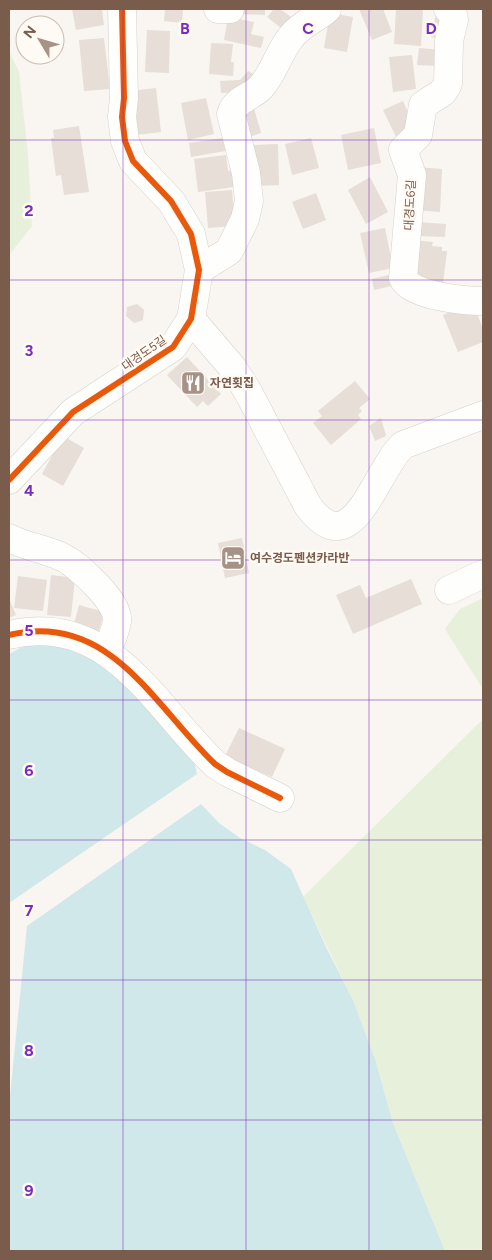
<svg xmlns="http://www.w3.org/2000/svg" width="492" height="1260" font-family="Figtree,'Noto Sans KR',sans-serif">
<style>
.green{fill:#e7f0db}
.water{fill:#d0e8ea}
.building{fill:#e6ded7}
.lines{fill:none;stroke-linecap:round;stroke-linejoin:round}
.minor-casing{stroke:#d7d1cb;stroke-width:29}
.minor{stroke:#fefefd;stroke-width:28}
.cycleway-casing{stroke:#fffaf3;stroke-width:9}
.cycleway{stroke:#e8590c;stroke-width:6}
.grid{fill:none;stroke:#7b2cbf;stroke-width:1;stroke-opacity:0.55}
.labels{text-anchor:middle;stroke-width:5;stroke-linejoin:round;paint-order:stroke}
.street-label{font-size:12px;fill:#7a5c4d;stroke:#fffaf3}
.poi-label{font-size:12px;font-weight:bold;fill:#7a5c4d;stroke:#fffaf3;text-anchor:start}
.grid-label{font-size:16px;text-anchor:middle;font-weight:bold;fill:#7b2cbf;stroke:#fffaf3;stroke-width:5;stroke-linejoin:round;paint-order:stroke}
</style>
<rect width="100%" height="100%" fill="#f9f5f0"/>
<g class="green">
<polygon points="9,51 19,72 28,155 32,226 9,255"/>
<polygon points="483,598 483,689 445,629 460,609"/>
<polygon points="483,719 483,1251 445,1251 393,1123 375,1059 353,1000 303,897"/>
</g>
<g class="water">
<polygon points="26,645 48,645 87,653 106,664 194,760 197,774 9,903 9,654"/>
<polygon points="201,804 219,823 240,838 265,850 291,869 326,947 353,1000 375,1059 393,1123 445,1251 9,1251 9,1106 27,926"/>
</g>
<g class="building">
<polygon points="72,9 102,9 104,25 76,30"/>
<polygon points="165,9 183,9 182,23 164,21"/>
<polygon points="237,9 265,9 265,15 237,14"/>
<polygon points="274,9 280,9 294,19 285,31 267,17"/>
<polygon points="359,9 383,9 392,32 372,40"/>
<polygon points="396,9 423,9 421,46 394,44"/>
<polygon points="330,13 353,17 347,52 324,48"/>
<polygon points="436,14 451,17 446,40 431,37"/>
<polygon points="228,17 254,22 251,34 264,37 261,48 224,40"/>
<polygon points="147,30 170,31 169,73 145,72"/>
<polygon points="104,38 110,89 84,91 79,40"/>
<polygon points="211,43 233,44 231,62 234,62 233,76 209,74"/>
<polygon points="419,48 443,50 441,66 417,65"/>
<polygon points="412,55 416,89 393,92 389,57"/>
<polygon points="248,71 258,77 241,92 221,93 220,81 240,80"/>
<polygon points="156,88 161,132 136,135 131,91"/>
<polygon points="206,98 214,134 188,140 181,103"/>
<polygon points="403,101 414,127 397,139 383,110"/>
<polygon points="253,105 261,133 246,138 237,110"/>
<polygon points="79,126 89,192 64,195 61,175 56,176 51,138 54,138 53,130"/>
<polygon points="374,128 381,163 348,170 341,135"/>
<polygon points="229,137 231,150 191,157 189,143"/>
<polygon points="311,138 319,168 292,175 285,144"/>
<polygon points="278,144 279,185 253,186 252,145"/>
<polygon points="226,155 228,171 232,170 234,187 198,192 194,159"/>
<polygon points="416,167 442,169 440,212 414,210"/>
<polygon points="370,177 388,212 366,224 348,190"/>
<polygon points="232,190 235,226 208,228 205,192"/>
<polygon points="316,193 326,220 303,229 292,202"/>
<polygon points="417,222 446,224 445,237 416,236"/>
<polygon points="385,228 393,268 369,273 360,233"/>
<polygon points="413,240 433,242 432,246 442,247 442,251 447,251 443,283 409,279"/>
<polygon points="389,275 392,286 374,290 372,279"/>
<polygon points="473,303 483,329 483,342 458,352 443,315"/>
<polygon points="137,304 144,310 143,320 134,323 126,316 127,307"/>
<polygon points="187,357 221,394 208,406 203,401 197,407 167,375"/>
<polygon points="355,381 370,399 359,408 362,411 358,415 361,419 331,445 313,423 322,416 318,411"/>
<polygon points="381,418 386,436 375,441 369,426"/>
<polygon points="63,436 84,448 63,486 42,474"/>
<polygon points="242,538 249,573 225,578 218,543"/>
<polygon points="51,575 75,578 71,617 47,615"/>
<polygon points="18,576 47,580 43,611 14,608"/>
<polygon points="411,579 422,604 353,634 336,595 360,585 366,598"/>
<polygon points="9,598 16,615 9,618"/>
<polygon points="79,605 104,612 99,631 74,624"/>
<polygon points="239,728 285,749 272,777 225,756"/>
</g>
<g class="lines">
<defs>
<g id="minor">
<polyline points="218,9 230,9"/>
<path d="M448,9L453,15L454,20L449,41L448,84L443,92L423,105L418,135L403,150L412,175L403,278C410,296 465,301 483,301"/>
<path d="M199,270L229,251L245,219L249,201L246,173L231,114C235,99 252,97 261,87C274,72 279,52 291,37C301,24 316,19 327,9"/>
<path d="M191,319L232,367L247,390L308,506C353,567 374,472 403,445L483,415"/>
<polyline points="9,480 73,412 173,347 191,319 199,270 191,234 171,201 133,161 125,141 122,117 124,98 122,9"/>
<path d="M9,538C26,547 47,549 64,558C79,566 120,603 117,621C116,631 110,642 107,651"/>
<polyline points="449,590 483,574"/>
<path d="M9,635C110,611 154,706 215,764L227,772L280,798"/>
</g>
</defs>
<use href="#minor" class="minor-casing"/>
<use href="#minor" class="minor"/>
<defs>
<g id="cycleway">
<polyline points="9,480 73,412 173,347 191,319 199,270 191,234 171,201 133,161 125,141 122,117 124,98 122,9"/>
<path d="M9,635C110,611 154,706 215,764L227,772L280,798"/>
</g>
</defs>
<use href="#cycleway" class="cycleway-casing"/>
<use href="#cycleway" class="cycleway"/>
</g>
<path class="grid" d="M123,9V1251M246,9V1251M369,9V1251M9,140H483M9,280H483M9,420H483M9,560H483M9,700H483M9,840H483M9,980H483M9,1120H483"/>
<defs>
<symbol id="restaurant-square" viewBox="-11 -11 22 22"><rect x="-9" y="-9" width="18" height="18" rx="4" fill="#a69286" stroke="#fffaf3"/><path d="M-5-6h1v4h1v-4h1v4h1v-4h1v5L-1.5 .5V6h-2V.5L-5-1ZM5-6V6H3V1.5H1.5Q1.5-4 5-6Z" fill="#fff"/></symbol>
<symbol id="hotel-square" viewBox="-11 -11 22 22"><rect x="-9" y="-9" width="18" height="18" rx="4" fill="#a69286" stroke="#fffaf3"/><path d="M-6-4.5h1.5V1H6V5H4.5V3h-9V5H-6ZM-4 0a1.8 1.8 0 1 1 3.6 0ZM.5 0V-2.5h3Q6-2.5 6 0Z" fill="#fff"/></symbol>
</defs>
<g fill-rule="evenodd">
<use href="#restaurant-square" x="179" y="369" width="28" height="28"/>
<use href="#hotel-square" x="219" y="544" width="28" height="28"/>
</g>
<g class="labels">
<g class="street-label">
<text transform="translate(410 205) rotate(-87)" y="4">대경도6길</text>
<text transform="translate(144 353) rotate(-35)" y="4">대경도5길</text>
</g>
<g class="poi-label">
<text x="210" y="387">자연횟집</text>
<text x="250" y="562">여수경도펜션카라반</text>
</g>
</g>
<g class="grid-label">
<text x="185" y="34">B</text>
<text x="308" y="34">C</text>
<text x="431" y="34">D</text>
<text x="29" y="216">2</text>
<text x="29" y="356">3</text>
<text x="29" y="496">4</text>
<text x="29" y="636">5</text>
<text x="29" y="776">6</text>
<text x="29" y="916">7</text>
<text x="29" y="1056">8</text>
<text x="29" y="1196">9</text>
</g>
<rect width="492" height="1260" fill="none" stroke="#7a5c4d" stroke-width="20"/>
<g transform="translate(40 40) rotate(308)"><circle r="24" fill="#fffaf3" stroke="#cabbb1"/>
<path d="M0-4L9 19L0 12L-9 19Z" fill="#a69286"/>
<text y="-8" font-size="14" font-weight="bold" text-anchor="middle" fill="#7a5c4d">N</text>
</g>
</svg>
